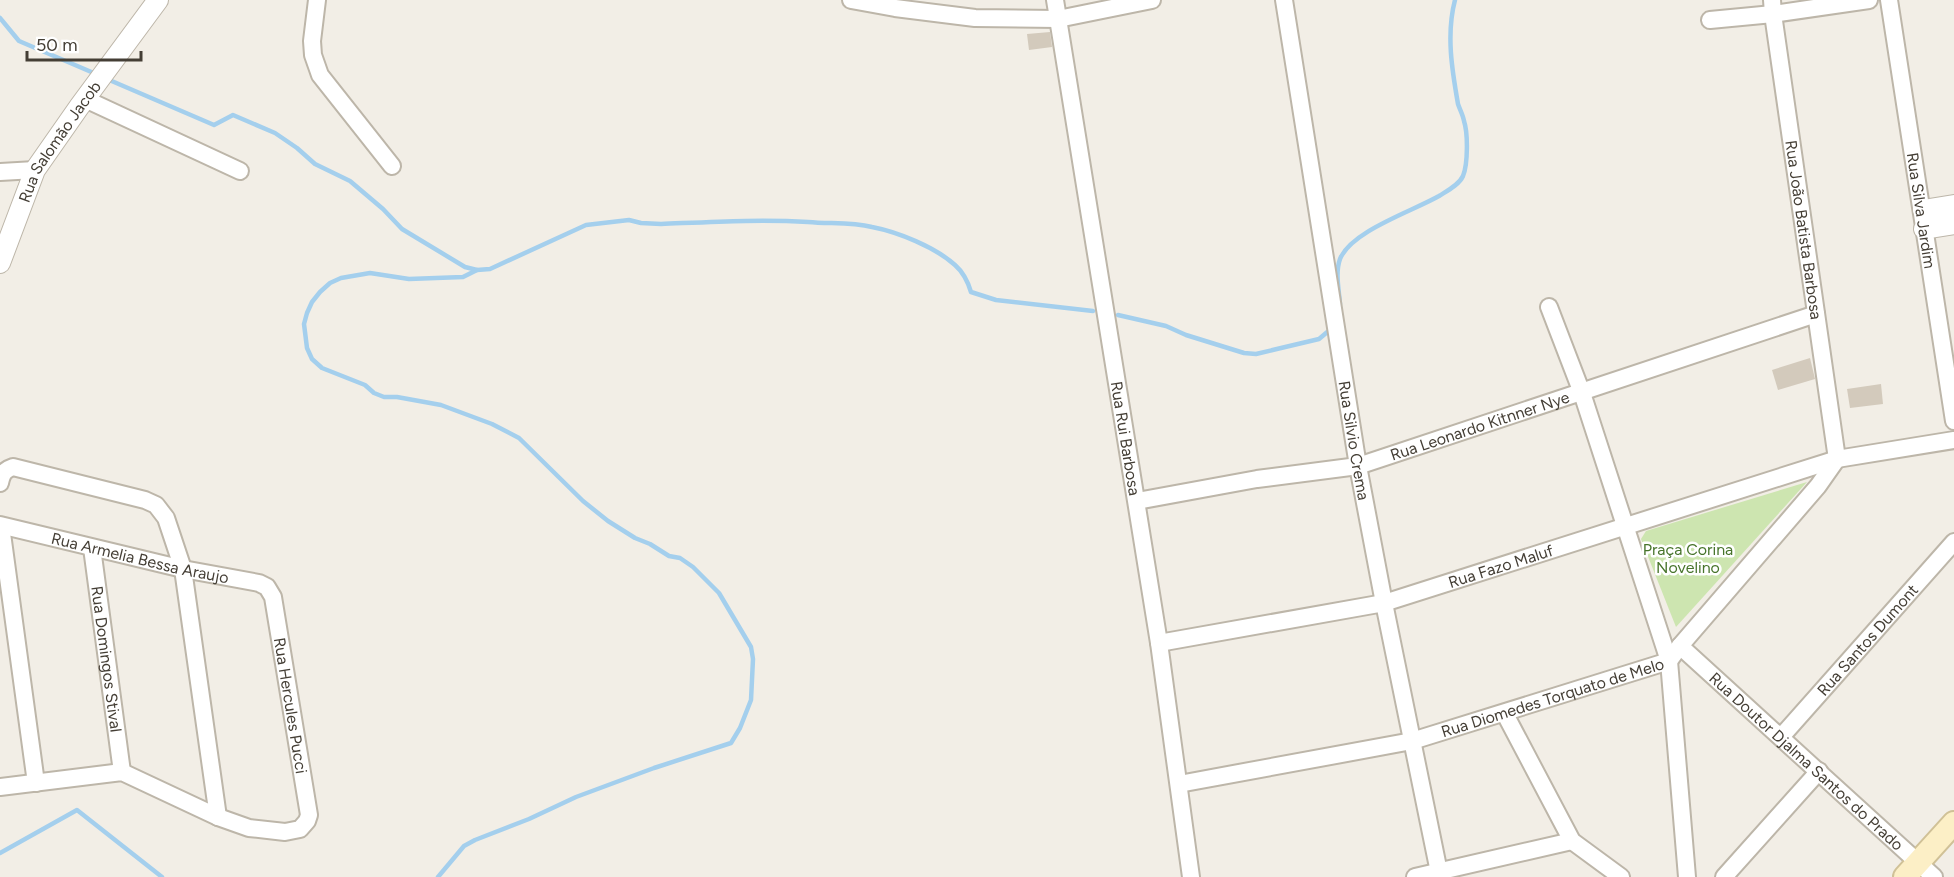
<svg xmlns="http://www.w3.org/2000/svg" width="1954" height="877" font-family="Figtree,sans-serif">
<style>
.green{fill:#cde5b0}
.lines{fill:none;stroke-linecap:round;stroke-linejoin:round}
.stream{stroke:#a4cfed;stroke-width:4.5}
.building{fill:#d3cabc}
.minor-casing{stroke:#bdb6a9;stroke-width:20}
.tertiary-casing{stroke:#bdb6a9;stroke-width:22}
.secondary-casing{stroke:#d0c197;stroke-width:26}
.minor{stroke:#fff;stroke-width:16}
.tertiary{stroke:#fff;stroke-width:20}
.secondary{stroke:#fcefc6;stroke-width:22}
.labels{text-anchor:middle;stroke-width:5;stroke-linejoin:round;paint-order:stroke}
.street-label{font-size:16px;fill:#443e35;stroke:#fff}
.park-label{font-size:16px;fill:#47742b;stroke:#fff}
</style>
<rect width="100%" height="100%" fill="#f2eee6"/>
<polygon class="green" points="1807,482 1676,627 1641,539 1646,531"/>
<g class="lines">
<g class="stream">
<polyline points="0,18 19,41 96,74"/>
<polyline points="107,79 214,125 233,115 275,133 297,148 315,164 350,181 383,209 402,229 465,267 477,270"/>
<path d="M1340,304C1339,290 1335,273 1340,259C1351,231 1413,211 1439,196C1447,191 1459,185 1463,176C1468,164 1468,133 1464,121C1463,115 1460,110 1458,104C1452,70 1446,34 1455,0"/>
<polyline points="1118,315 1166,326 1186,335 1244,353 1256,354 1319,339 1332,328"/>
<polyline points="0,853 77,810 162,877"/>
<path d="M438,877L464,846L475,840L529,819L576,797L654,768L731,743L740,728L751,700L753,659L751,647L719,593L693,567L680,558L669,556L650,544L635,538L608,521L583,501L519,438L492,424L441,405L397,397H384L374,393L365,385L322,368L312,359L307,348L304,324L307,313L312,302L320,292L330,283L341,278L370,273L409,279L463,277L477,270L490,269L586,225L629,220L641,223L661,224C710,222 759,219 808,222C830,224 851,222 872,227C898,232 935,247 955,265C963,272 968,282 971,292L996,300L1093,311"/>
</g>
</g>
<g class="building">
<polygon points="1050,32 1052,47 1029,50 1027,34"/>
<polygon points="1810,358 1815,379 1778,390 1772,370"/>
<polygon points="1881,384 1883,404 1850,408 1847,389"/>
</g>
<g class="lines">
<defs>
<g id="minor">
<polyline points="317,0 312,41 313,55 320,75 392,166"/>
<polyline points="851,0 895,8 975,18 1058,19 1152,0"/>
<path id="s1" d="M1055,0L1159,643L1191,877"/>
<path id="s2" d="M1284,0L1358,466L1384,603L1440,877"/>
<path id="s3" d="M1772,0L1773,14L1837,459"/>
<path id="s4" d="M1889,0L1954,421"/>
<polyline points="1710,20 1773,14 1869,0"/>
<polyline points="85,99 240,171"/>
<polyline points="0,172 35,170"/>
<polyline points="1549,307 1582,393 1669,661 1687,877"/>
<path d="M0,483C2,474 4,470 13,467L145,500L156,505L166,518L183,569L218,817"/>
<path id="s5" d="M1137,501L1257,479L1358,466L1816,314"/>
<path id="s6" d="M0,525L183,569L259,583L267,587L273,597L309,815L307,821L300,829L285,832L249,828L218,817L122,772L0,787"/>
<polyline points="1,526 36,783"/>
<path id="s7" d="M92,548L122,772"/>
<path id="s8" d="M1159,643L1384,603L1837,459L1954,440"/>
<path id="s9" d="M1680,646L1934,877"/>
<polyline points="1505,714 1572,841 1621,877"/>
<path id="s10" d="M1781,737L1954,542"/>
<path id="s11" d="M1179,784L1412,741L1669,661L1680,646L1818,486L1837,459"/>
<polyline points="1415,877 1572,841"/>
<polyline points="1724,877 1819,771"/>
</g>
<g id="tertiary">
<polyline points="1923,210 1954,205"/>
<polyline points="1924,229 1954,224"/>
<path id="s12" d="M0,263L35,170L79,107L158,0"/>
</g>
<polyline id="secondary" points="1905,877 1954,823"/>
</defs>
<use href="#minor" class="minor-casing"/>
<use href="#tertiary" class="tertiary-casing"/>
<use href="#secondary" class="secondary-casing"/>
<use href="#minor" class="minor"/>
<use href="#tertiary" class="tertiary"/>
<use href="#secondary" class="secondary"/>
</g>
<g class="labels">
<g class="street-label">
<text dy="6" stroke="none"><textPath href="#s12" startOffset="136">Rua Salomão Jacob</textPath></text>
<text dy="6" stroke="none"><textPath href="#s4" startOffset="213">Rua Silva Jardim</textPath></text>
<text dy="6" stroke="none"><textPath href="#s3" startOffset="232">Rua João Batista Barbosa</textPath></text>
<text dy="6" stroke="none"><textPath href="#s5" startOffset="352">Rua Leonardo Kitnner Nye</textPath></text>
<text dy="6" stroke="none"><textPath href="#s1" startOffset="444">Rua Rui Barbosa</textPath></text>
<text dy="6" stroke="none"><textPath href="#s2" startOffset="446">Rua Silvio Crema</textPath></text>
<text dy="6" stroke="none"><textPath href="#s6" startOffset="144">Rua Armelia Bessa Araujo</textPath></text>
<text dy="6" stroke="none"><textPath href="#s8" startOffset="351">Rua Fazo Maluf</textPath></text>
<text dy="6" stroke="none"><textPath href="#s10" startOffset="130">Rua Santos Dumont</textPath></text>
<text dy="6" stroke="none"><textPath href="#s7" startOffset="112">Rua Domingos Stival</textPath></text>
<text dy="6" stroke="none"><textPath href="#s11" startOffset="384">Rua Diomedes Torquato de Melo</textPath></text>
<text dy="6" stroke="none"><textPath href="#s6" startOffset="396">Rua Hercules Pucci</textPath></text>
<text dy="6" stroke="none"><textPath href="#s9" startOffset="171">Rua Doutor Djalma Santos do Prado</textPath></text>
</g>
<g class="park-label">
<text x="1688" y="555">Praça Corina<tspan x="1688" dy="18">Novelino</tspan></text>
</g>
</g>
<path d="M27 51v9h114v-9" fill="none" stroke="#443e35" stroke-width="3"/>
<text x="36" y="51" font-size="18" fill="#443e35" stroke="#ffffff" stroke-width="4.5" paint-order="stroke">50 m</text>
</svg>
